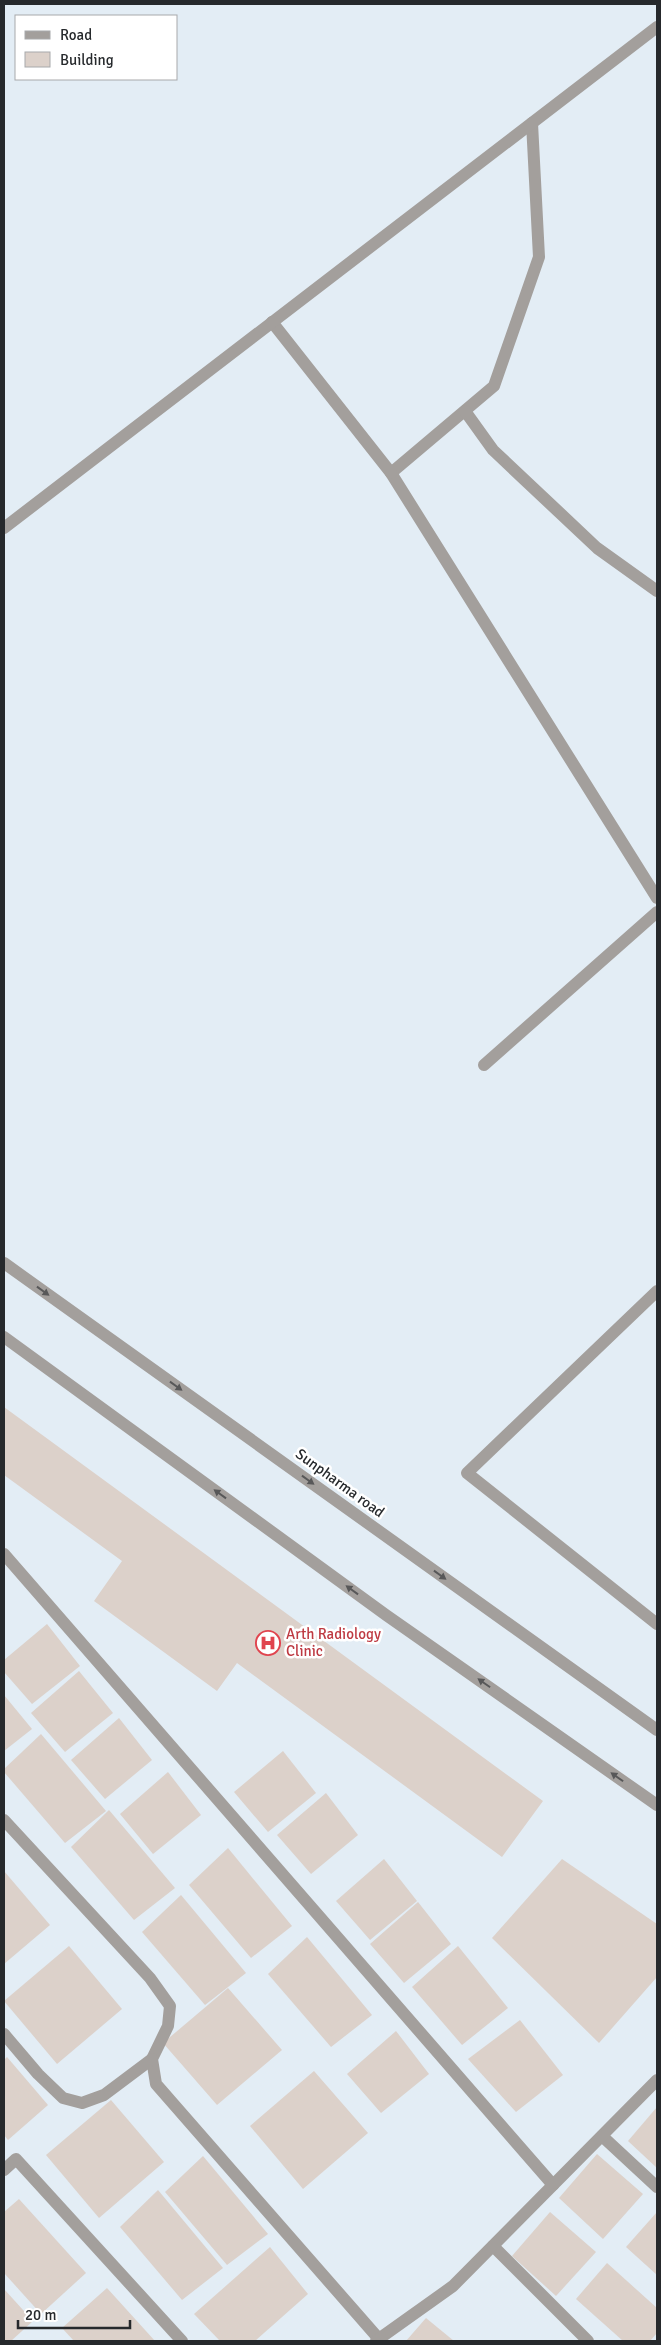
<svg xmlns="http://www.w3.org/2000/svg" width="661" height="2345" font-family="Signika,sans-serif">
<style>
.building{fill:#dcd1ca}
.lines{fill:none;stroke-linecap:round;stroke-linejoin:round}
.minor{stroke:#a39f9c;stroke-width:12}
.oneway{fill:#585859}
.labels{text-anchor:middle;stroke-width:5;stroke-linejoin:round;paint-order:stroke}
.street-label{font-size:15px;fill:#26292c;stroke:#fff}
.health-label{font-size:15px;fill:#be3a42;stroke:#fff;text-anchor:start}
</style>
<rect width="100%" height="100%" fill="#e3edf5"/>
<g class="building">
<polygon points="4,1407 543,1801 502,1857 237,1663 217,1691 94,1601 122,1561 4,1475"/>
<polygon points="47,1624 80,1666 32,1704 4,1672 4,1660"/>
<polygon points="79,1671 113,1713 65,1752 31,1713"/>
<polygon points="4,1695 32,1729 4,1751"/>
<polygon points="119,1718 152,1760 105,1799 71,1760"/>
<polygon points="41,1734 106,1811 65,1843 4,1772 4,1769"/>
<polygon points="283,1751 316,1793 268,1832 234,1792"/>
<polygon points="168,1772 201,1815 153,1854 120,1814"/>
<polygon points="326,1793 358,1835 311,1874 277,1835"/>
<polygon points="109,1810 175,1888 134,1920 71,1847"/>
<polygon points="228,1848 292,1926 251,1958 189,1885"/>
<polygon points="384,1859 417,1901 370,1940 336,1901"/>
<polygon points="562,1859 657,1924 657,1977 599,2043 492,1938"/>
<polygon points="4,1871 50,1925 4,1964"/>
<polygon points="181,1895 246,1973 205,2005 142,1932"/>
<polygon points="418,1902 451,1944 404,1983 370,1944"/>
<polygon points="307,1937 372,2015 331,2047 268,1974"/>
<polygon points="69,1946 122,2009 57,2064 4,2001"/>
<polygon points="458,1946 508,2008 462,2045 412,1987"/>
<polygon points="228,1988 282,2050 217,2105 163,2043"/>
<polygon points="520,2020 563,2075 516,2112 468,2059"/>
<polygon points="396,2031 429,2074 381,2113 347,2074"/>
<polygon points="7,2057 48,2105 8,2140 4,2135 4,2060"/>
<polygon points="314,2071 368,2133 303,2189 250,2126"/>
<polygon points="111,2100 164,2162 99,2218 46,2155"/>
<polygon points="657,2107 657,2168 628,2141"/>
<polygon points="597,2154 643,2194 603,2239 559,2198"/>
<polygon points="203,2156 268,2234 227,2265 165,2192"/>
<polygon points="158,2190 223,2268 182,2300 120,2227"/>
<polygon points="19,2199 86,2273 41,2314 4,2273 4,2212"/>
<polygon points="550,2212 596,2252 556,2296 512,2256"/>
<polygon points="657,2212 657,2275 626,2247"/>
<polygon points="270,2247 308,2294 255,2341 220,2341 194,2314"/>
<polygon points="607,2263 657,2308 657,2333 650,2341 623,2341 576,2299"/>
<polygon points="107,2288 155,2341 74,2341 62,2328"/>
<polygon points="4,2289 33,2321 11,2341 4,2341"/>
<polygon points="426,2318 454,2341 406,2341"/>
</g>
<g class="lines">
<g class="minor">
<polyline points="532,123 539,257 494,386 391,473 657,898"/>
<polyline points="272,322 391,473"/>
<polyline points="465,411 493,450 597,548 657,591"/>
<polyline points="4,528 657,27"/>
<polyline points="484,1065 657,912"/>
<polyline points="4,1263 657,1730"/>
<polyline points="657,1291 467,1473 657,1624"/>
<polyline points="4,1337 386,1615 657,1805"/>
<polyline points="4,1554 553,2185"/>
<polyline points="4,1820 150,1978 170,2006 168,2026 152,2059 156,2084 379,2339"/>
<polyline points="4,2034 38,2074 63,2098 82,2103 104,2095 152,2059"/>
<polyline points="602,2136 657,2187"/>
<polyline points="4,2170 16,2159 182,2341"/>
<polyline points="493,2246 588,2341"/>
<polyline points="376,2341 453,2286 657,2080"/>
</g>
</g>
<defs><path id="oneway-solid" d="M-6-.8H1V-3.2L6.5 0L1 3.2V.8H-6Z" transform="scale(1.25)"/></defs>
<g class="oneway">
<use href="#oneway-solid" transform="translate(43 1291) rotate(36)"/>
<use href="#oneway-solid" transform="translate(176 1386) rotate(36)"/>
<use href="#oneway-solid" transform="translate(308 1480) rotate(36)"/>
<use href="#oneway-solid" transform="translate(220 1494) rotate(-144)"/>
<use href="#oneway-solid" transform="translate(440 1575) rotate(36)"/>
<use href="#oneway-solid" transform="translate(352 1590) rotate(-144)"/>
<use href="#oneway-solid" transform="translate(484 1683) rotate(-145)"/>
<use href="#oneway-solid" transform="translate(617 1777) rotate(-145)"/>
</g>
<defs>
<symbol id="hospital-ring" viewBox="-11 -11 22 22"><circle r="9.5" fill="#fff" stroke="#e0444e" stroke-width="1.5"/><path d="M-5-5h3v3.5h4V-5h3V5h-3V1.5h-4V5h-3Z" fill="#e0444e"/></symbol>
</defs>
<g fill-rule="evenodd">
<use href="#hospital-ring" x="254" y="1629" width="28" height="28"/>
</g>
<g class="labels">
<g class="street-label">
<text transform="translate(340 1483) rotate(36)" y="5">Sunpharma road</text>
</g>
<g class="health-label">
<text x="286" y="1639">Arth Radiology<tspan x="286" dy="17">Clinic</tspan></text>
</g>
</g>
<rect width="661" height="2345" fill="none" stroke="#26292c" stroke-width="10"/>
<rect x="15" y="15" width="162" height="65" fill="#ffffff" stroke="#a8a9ab"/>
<rect x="25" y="31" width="25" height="8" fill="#a39f9c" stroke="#a8a9ab"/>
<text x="60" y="40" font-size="15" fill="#26292c">Road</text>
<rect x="25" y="52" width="25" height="15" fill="#dcd1ca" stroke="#a8a9ab"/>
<text x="60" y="65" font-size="15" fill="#26292c">Building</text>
<path d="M18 2320v8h112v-8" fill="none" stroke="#26292c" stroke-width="2.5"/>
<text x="25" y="2320" font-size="15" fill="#26292c" stroke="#ffffff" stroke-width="4" paint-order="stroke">20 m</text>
</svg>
